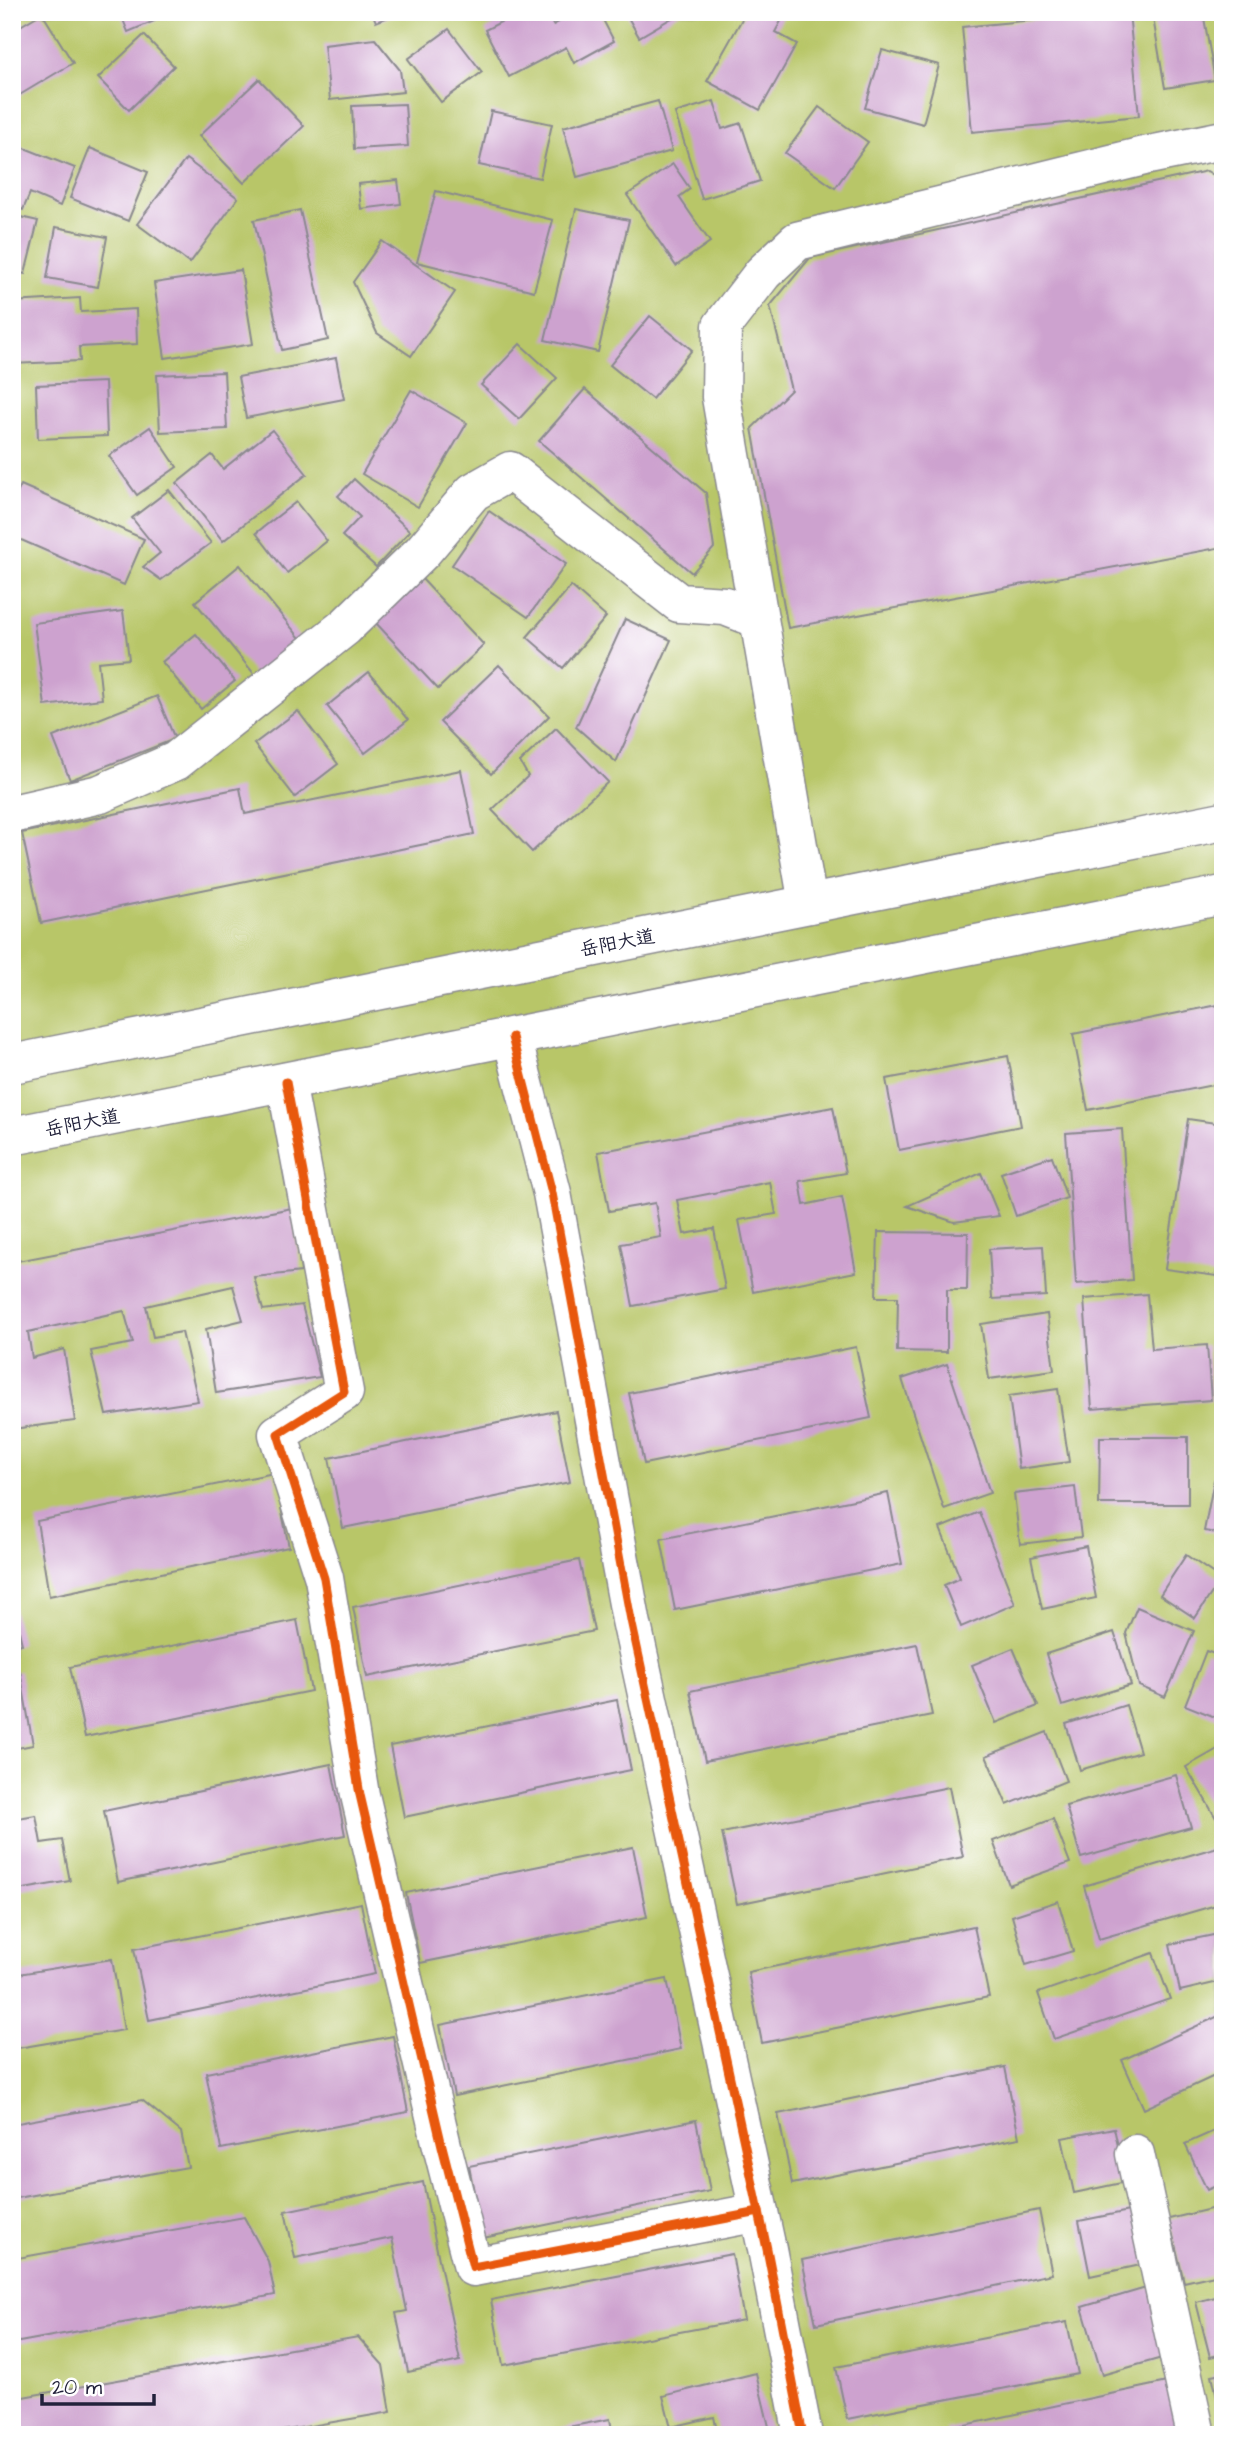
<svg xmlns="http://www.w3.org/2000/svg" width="1235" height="2447" font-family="'Architects Daughter','LXGW WenKai TC',sans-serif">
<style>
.green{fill:#b8c668;stroke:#6d7452;stroke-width:2}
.building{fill:#cda2cf}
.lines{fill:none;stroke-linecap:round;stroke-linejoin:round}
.street-casing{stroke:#8a898e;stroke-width:41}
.primary-casing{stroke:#8a898e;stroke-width:41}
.street{stroke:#fff;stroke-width:38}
.primary{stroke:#fff;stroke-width:38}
.cycleway-casing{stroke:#fff;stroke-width:13}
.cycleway{stroke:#e8590c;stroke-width:9}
.labels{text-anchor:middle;stroke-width:6;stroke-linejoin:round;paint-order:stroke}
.street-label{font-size:19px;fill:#22223b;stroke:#fff}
</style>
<rect width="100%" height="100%" fill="#fff"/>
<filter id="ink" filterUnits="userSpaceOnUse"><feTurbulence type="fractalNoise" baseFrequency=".0143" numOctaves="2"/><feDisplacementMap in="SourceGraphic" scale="14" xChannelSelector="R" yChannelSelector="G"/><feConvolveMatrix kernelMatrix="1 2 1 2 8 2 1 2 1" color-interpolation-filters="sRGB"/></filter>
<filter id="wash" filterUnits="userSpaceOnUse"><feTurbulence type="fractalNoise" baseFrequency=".00686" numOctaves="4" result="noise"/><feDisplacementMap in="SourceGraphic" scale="28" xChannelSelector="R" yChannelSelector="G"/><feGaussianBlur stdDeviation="1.57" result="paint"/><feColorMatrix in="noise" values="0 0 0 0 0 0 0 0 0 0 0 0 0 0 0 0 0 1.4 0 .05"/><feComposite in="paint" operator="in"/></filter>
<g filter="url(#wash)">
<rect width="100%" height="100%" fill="#f3f0e0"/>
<rect class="green" x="12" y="12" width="1211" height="2423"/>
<g id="blocks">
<g class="building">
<polygon points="120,12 176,12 128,32"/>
<polygon points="372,12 401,12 376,22"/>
<polygon points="520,12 547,12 553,25 577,12 599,12 614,41 574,63 566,47 509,77 485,30"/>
<polygon points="625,12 682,12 639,37"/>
<polygon points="746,12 786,12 775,32 797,44 760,110 707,81"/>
<polygon points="1115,12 1129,12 1139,116 972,132 962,27"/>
<polygon points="1152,12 1203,12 1215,80 1165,88"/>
<polygon points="42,13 73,63 18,96 12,86 12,31"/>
<polygon points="449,29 482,72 441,102 408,59"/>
<polygon points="144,35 174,66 129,110 98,78"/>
<polygon points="375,39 400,70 403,92 330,100 324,45"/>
<polygon points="882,50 939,65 923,124 865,108"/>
<polygon points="259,79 304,126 244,183 199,136"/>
<polygon points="658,101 672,151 577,177 563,127"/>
<polygon points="714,101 722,129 741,123 760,181 702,199 675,113"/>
<polygon points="405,104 408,146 354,149 352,106"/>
<polygon points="819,107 868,142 835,188 785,153"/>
<polygon points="491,111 552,124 540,178 479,165"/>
<polygon points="12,143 75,168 60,206 30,193 23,210 12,205"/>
<polygon points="90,148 148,172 128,221 70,198"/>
<polygon points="186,159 238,198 190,263 137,224"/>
<polygon points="673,164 690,189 679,197 710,242 676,266 627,195"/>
<polygon points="1207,171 1223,181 1223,547 788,628 752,428 791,390 770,306 810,258"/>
<polygon points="398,180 401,204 361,209 358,184"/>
<polygon points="436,191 553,220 534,291 417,262"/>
<polygon points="576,209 629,220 598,352 545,340"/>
<polygon points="300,210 328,340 282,350 254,220"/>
<polygon points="12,215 38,221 25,274 12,271"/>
<polygon points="56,227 107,237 98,287 47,278"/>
<polygon points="382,241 455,292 411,356 377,333 353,282"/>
<polygon points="241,270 253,344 165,358 154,283"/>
<polygon points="80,298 81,312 136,309 137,344 79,347 80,361 12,364 12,302"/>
<polygon points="650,316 692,350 652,399 610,365"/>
<polygon points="520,344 557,378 519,419 481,385"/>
<polygon points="336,358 344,399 246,418 238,377"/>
<polygon points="224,372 227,429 160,432 157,375"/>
<polygon points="105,382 107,436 38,439 36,385"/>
<polygon points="585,389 706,493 714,548 692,573 539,441"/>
<polygon points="411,390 467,423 418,507 362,474"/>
<polygon points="150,427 177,467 137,495 109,456"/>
<polygon points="272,430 307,474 223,541 177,483 212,455 223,469"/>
<polygon points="354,479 410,531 376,567 342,536 360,517 338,496"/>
<polygon points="21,485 144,539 124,585 12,536 12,504"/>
<polygon points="169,490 211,543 161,580 143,567 160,553 132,518"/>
<polygon points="296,502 327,541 287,573 256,533"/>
<polygon points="489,511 566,564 528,617 452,565"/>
<polygon points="240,565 300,638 255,675 195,602"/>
<polygon points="421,578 484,645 438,689 375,622"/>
<polygon points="571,586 606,617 563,668 527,637"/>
<polygon points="123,611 129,659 98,662 102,699 45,706 34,623"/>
<polygon points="625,619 671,640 616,762 576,727"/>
<polygon points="196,634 235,681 201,709 162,662"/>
<polygon points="499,665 549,716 491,774 440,722"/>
<polygon points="369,672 408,720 365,753 327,706"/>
<polygon points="157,696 175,739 70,780 53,737"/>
<polygon points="298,711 338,764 295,797 254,744"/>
<polygon points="556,728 608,782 532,852 492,810 528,776 520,762"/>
<polygon points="461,770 474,834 41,923 22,833 240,788 245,814"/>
<polygon points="1223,1004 1223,1083 1088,1110 1073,1034"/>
<polygon points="1008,1056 1021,1126 899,1150 886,1079"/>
<polygon points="833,1107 846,1173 800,1181 804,1205 842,1197 856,1272 753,1292 739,1220 776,1214 770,1182 677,1200 684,1234 714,1229 725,1289 633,1306 621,1244 661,1237 655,1203 609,1211 598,1152"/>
<polygon points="1188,1119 1223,1124 1223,1233 1216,1276 1165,1269"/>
<polygon points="1122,1129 1132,1280 1076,1284 1066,1133"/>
<polygon points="1052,1156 1067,1198 1016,1216 1001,1173"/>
<polygon points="981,1173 999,1216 954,1222 907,1206"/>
<polygon points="292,1208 301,1272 254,1277 263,1310 302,1305 320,1377 216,1393 206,1329 243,1320 233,1286 146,1306 153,1337 182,1332 198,1401 106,1415 91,1351 133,1343 124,1311 28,1332 32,1358 64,1349 75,1421 12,1429 12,1262"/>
<polygon points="878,1232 968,1233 967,1290 947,1290 947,1352 897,1351 898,1297 876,1297"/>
<polygon points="1043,1246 1046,1296 992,1299 989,1249"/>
<polygon points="1147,1294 1152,1349 1207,1345 1211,1400 1092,1409 1084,1299"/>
<polygon points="1047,1314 1054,1370 989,1379 981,1324"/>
<polygon points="856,1347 871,1418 644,1464 629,1393"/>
<polygon points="947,1364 990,1493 944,1509 902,1379"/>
<polygon points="1058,1389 1069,1462 1019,1469 1009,1396"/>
<polygon points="556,1411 570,1482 343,1528 329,1458"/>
<polygon points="1100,1437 1188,1437 1188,1504 1099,1504"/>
<polygon points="274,1473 289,1547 49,1596 37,1521"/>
<polygon points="1214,1480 1223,1481 1223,1534 1204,1531"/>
<polygon points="1075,1487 1081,1537 1020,1544 1014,1494"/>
<polygon points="888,1493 902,1564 675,1610 661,1539"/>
<polygon points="979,1512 1015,1604 961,1627 944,1585 960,1578 940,1528"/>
<polygon points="1086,1546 1096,1598 1042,1609 1031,1557"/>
<polygon points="1186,1555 1221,1579 1195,1618 1160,1595"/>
<polygon points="579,1560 594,1631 367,1677 353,1607"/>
<polygon points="12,1602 22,1644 12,1646"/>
<polygon points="1137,1607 1194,1631 1165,1697 1139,1686 1126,1633"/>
<polygon points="297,1620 311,1691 85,1737 70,1667"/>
<polygon points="1114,1632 1131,1685 1062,1706 1046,1654"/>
<polygon points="917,1644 932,1715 705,1761 690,1691"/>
<polygon points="1013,1648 1038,1706 996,1723 972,1665"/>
<polygon points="1206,1651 1223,1657 1223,1713 1220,1719 1185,1705"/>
<polygon points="20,1671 33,1745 12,1749 12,1673"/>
<polygon points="617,1700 631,1770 404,1817 390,1746"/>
<polygon points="1126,1705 1140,1752 1080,1770 1066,1724"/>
<polygon points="1047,1732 1066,1781 1007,1805 986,1756"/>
<polygon points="1223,1746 1223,1815 1216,1818 1186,1767"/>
<polygon points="331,1764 345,1835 118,1882 104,1811"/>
<polygon points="1176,1775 1191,1827 1081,1858 1066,1806"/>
<polygon points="949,1787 963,1857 737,1904 722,1833"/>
<polygon points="36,1815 41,1843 62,1840 70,1881 12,1891 12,1819"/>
<polygon points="1053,1819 1070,1863 1009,1885 993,1841"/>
<polygon points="1221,1846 1223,1853 1223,1903 1099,1939 1084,1886"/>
<polygon points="633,1847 647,1917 420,1963 406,1893"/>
<polygon points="1058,1901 1073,1951 1026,1965 1012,1916"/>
<polygon points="361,1903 375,1974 149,2020 134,1949"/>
<polygon points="974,1926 989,1997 762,2043 748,1972"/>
<polygon points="1223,1933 1223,1981 1180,1991 1170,1944"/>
<polygon points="1153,1953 1170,1999 1054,2039 1038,1993"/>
<polygon points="112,1959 124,2030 12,2049 12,1975"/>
<polygon points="667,1979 681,2049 454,2096 440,2025"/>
<polygon points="1223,2014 1223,2072 1144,2109 1122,2060"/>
<polygon points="393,2036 408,2112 221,2149 206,2073"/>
<polygon points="1005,2067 1019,2138 792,2184 778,2114"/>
<polygon points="142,2100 181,2132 188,2167 12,2199 12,2124"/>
<polygon points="696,2120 710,2191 483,2238 469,2166"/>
<polygon points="1223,2127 1223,2183 1207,2190 1185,2144"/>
<polygon points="1114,2128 1126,2182 1074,2193 1062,2138"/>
<polygon points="423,2182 460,2361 408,2372 396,2313 407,2311 392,2238 295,2258 285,2211"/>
<polygon points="1223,2206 1223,2273 1184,2282 1169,2219"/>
<polygon points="1139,2209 1150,2263 1090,2276 1079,2221"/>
<polygon points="1039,2210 1052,2274 816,2324 802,2260"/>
<polygon points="244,2217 268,2261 275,2295 14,2343 12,2259"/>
<polygon points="732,2254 744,2320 503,2365 491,2300"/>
<polygon points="1156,2285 1176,2354 1102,2375 1082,2307"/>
<polygon points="1223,2295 1223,2354 1210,2357 1196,2302"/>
<polygon points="1067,2322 1078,2374 847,2419 836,2367"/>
<polygon points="358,2337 383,2365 391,2412 259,2435 23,2435 17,2398"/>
<polygon points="756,2373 771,2435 718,2435 714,2417 671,2427 663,2396"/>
<polygon points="1223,2373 1223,2418 1222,2418 1212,2375"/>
<polygon points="1181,2379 1193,2435 947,2435 946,2429"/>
<polygon points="610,2419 613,2435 536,2435 536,2433"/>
<polygon points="874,2427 876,2435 845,2435 845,2434"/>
</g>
</g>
</g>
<g filter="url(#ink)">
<use href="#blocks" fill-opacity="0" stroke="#8a898e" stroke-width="2"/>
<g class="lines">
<defs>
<g id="street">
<polyline points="12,814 100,794 176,761 345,627 422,552 473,492 510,471 679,603 725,606 759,619"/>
<polyline points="808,904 721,397 722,326 763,273 797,241 1144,156 1223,140"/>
<polyline points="512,1037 552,1193 631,1620 767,2249 803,2435"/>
<polyline points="286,1082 344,1392 278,1434 324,1578 360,1795 442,2146 473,2267 759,2212"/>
<polyline points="1135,2154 1196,2435"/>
</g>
<g id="primary">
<polyline points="12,1064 1223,821"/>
<polyline points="12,1136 1223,895"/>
</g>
</defs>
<use href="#street" class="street-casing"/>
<use href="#primary" class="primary-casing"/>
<use href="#street" class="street"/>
<use href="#primary" class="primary"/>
<defs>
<g id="cycleway">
<polyline points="512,1037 552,1193 631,1620 767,2249 803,2435"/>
<polyline points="286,1082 344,1392 278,1434 324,1578 360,1795 442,2146 473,2267 759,2212"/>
</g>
</defs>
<use href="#cycleway" class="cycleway-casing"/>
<use href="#cycleway" class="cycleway"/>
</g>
</g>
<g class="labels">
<g class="street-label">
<text transform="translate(617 942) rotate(-11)" y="7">岳阳大道</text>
<text transform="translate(82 1122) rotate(-11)" y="7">岳阳大道</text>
</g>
</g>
<rect width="1235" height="2447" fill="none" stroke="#fff" stroke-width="42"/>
<path d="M42 2394v10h112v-10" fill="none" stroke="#22223b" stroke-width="3.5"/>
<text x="52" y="2394" font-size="21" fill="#22223b" stroke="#ffffff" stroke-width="5" paint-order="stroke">20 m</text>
</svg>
